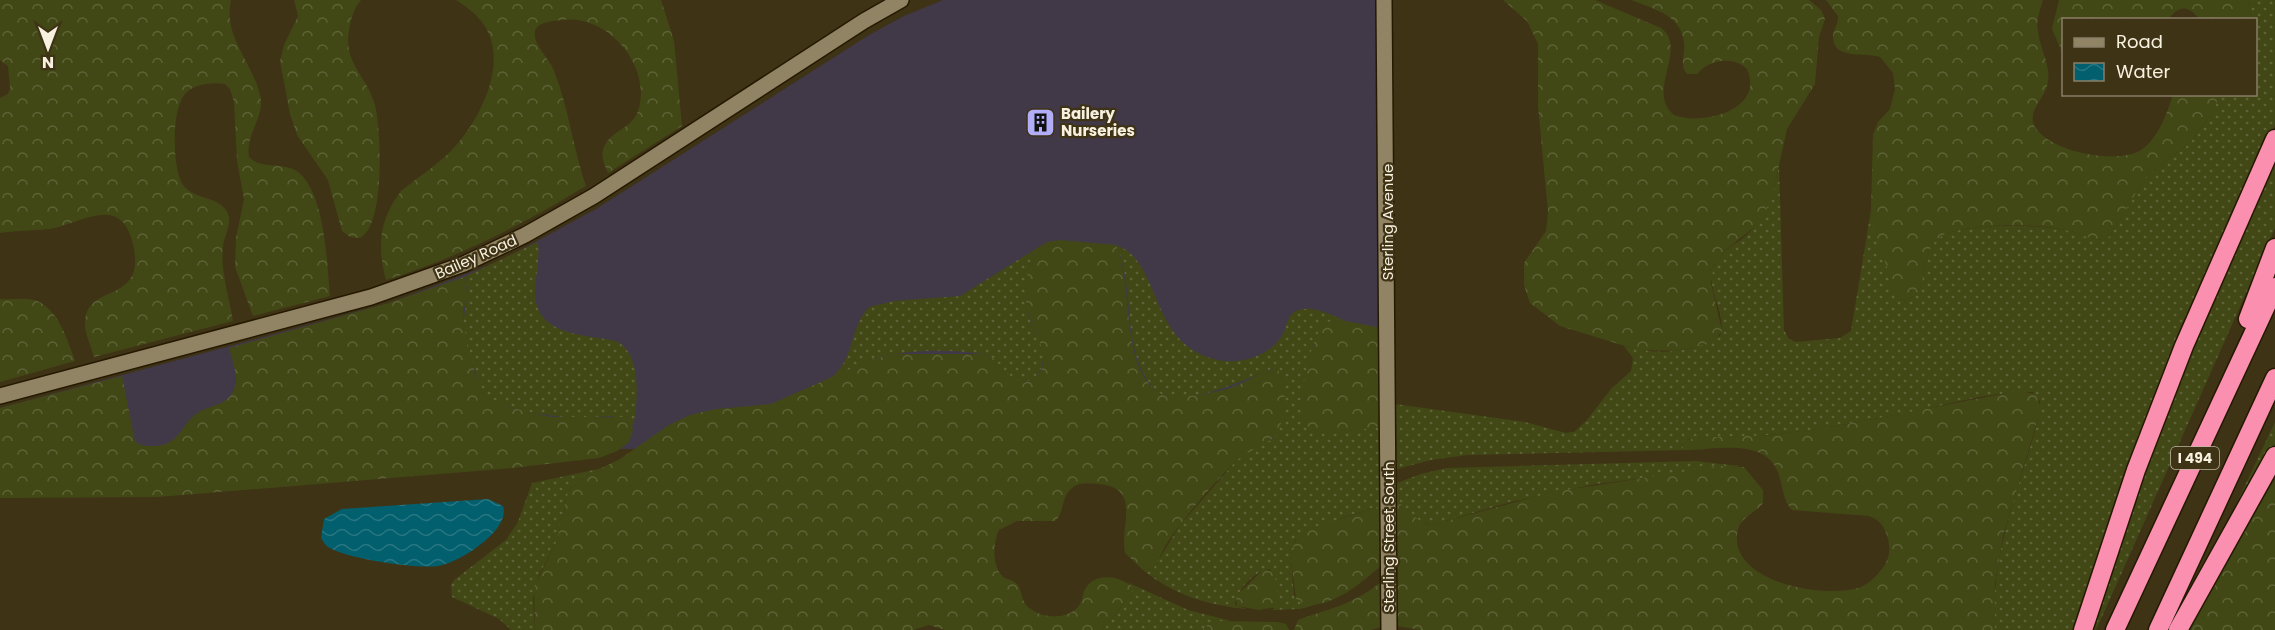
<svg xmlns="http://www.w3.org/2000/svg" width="2275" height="630" font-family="Poppins,sans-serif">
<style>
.commercial{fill:#413848}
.grass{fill:url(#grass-dots)}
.forest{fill:url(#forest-crowns)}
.water{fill:url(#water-waves)}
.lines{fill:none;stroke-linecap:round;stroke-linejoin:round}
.tertiary-casing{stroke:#251a00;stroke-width:18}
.secondary-casing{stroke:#251a00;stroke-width:18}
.motorway-casing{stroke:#251a00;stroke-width:21}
.tertiary{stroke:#918465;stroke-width:15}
.secondary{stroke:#918465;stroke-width:15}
.motorway{stroke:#fa8fb0;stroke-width:18}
.labels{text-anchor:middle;stroke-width:4.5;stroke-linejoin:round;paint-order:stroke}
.shield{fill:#3f3316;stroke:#c0b8a3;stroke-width:1.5}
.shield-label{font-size:14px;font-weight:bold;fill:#f8f1e0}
.poi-label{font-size:15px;font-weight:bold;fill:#f8f1e0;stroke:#3f3316;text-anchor:start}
.street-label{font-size:15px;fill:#f8f1e0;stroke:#3f3316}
</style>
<defs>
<pattern id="grass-dots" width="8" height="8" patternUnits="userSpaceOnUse" patternTransform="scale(1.5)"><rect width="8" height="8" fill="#414815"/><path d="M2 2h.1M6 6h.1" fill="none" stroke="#5d6337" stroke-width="1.8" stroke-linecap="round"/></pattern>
<pattern id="forest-crowns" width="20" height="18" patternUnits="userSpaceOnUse" patternTransform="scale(1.5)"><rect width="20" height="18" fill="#414815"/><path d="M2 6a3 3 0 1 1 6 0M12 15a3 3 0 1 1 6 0" fill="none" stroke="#5d6337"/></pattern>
<pattern id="water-waves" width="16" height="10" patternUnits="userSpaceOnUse" patternTransform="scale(1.5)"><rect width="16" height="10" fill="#025f6d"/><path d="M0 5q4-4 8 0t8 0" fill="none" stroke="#287682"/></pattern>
</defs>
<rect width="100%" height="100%" fill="#3f3316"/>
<polygon class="commercial" points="943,0 1377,0 1379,444 0,453 0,408 389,303 500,261 596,209 869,35 904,16"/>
<g class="grass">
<path d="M2249,0H2275V125L2251,179L2077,630H1995C1990,546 2021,489 2040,411V401L2033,392C1991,391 1947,405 1906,413C1834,427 1762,440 1688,439L1681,445L1689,450L1467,455L1431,460L1397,469L1395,404L1525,422L1566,433L1574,432L1587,420L1611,389L1631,371L1633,358L1624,346C1659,356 1689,353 1720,336C1728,312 1703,289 1715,264C1720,252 1732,246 1742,239C1766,220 1773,195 1779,166L1784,330L1789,339L1796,342L1840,338L1851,331L1871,210C1873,231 1881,247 1887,267C1891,279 1890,287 1898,299C1940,305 1907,240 1955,231C1987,224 2038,224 2070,231C2084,234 2095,244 2109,237L2147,175L2185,147L2196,135L2211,114L2220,95L2256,94V20L2251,19Z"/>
<path d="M2275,158V228L2110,599L2096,630H2088C2141,469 2207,314 2275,158Z"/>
<path d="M538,242C540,259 536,273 535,289C533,336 583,334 616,341C644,355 637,404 633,430V425L612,416L571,418L525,412L495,402L486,396L480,386L470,356L463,323L468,292L464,277Z"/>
<path d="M1116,245C1162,261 1148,342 1214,359C1238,366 1270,357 1283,334C1287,326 1287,315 1296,311C1312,304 1330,315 1345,320L1336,319L1313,344L1303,395L1331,434L1380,426V506L1342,518L1295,540L1291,561L1294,596L1301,602L1321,603L1300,609L1270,610L1274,609L1270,569C1255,570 1236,591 1235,605L1246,609C1207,605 1174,595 1143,570L1153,569L1180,525L1235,462L1249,450L1273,439L1281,417L1283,378L1271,369C1244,380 1184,409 1157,392C1118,350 1138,293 1116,245Z"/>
<path d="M1034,250C1027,270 1025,293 1028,313C1032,332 1048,344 1042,365C1041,370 1036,377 1032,379C1011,391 1001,357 983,354C954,349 906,349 878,358C859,364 842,374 824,383C857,363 847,330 869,307L894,301L960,296Z"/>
<polygon points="2275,422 2275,448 2234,519 2230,517"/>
<polygon points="1696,461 1739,466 1596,484 1511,502 1431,525 1416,520 1408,509 1397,503 1397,483 1421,474 1447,468"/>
<polygon points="603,468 585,476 570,489 566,499 557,541 539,575 533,598 535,630 511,630 499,619 452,597 451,585 454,580 506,540 518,522 532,483"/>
<polygon points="1129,583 1188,610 1231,621 1211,622 1202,630 1103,630 1132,592 1132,586"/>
</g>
<g class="forest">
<path d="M0,0H231C223,37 252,61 260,95C266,116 245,134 249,157C260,169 279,163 293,169C325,184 327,264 330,296L253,316L235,267L236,238L244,199L237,161L234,102L230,89L225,84C212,82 195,84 186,93C171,107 172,169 183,185C193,200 222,196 228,214C232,223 225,235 223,245C220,270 229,296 233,321L94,357C90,343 81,326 87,312C94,293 122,295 132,276C137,266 135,254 133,244C121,193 83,223 50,229C34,231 17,230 0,233V98L8,94L10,88L8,66L0,60Z"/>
<path d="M294,0H361C355,7 352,15 350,25C341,63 366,73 375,105C381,130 386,225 360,238L350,237L342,231L328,180L297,135L290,114L280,61L284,45L298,16Z"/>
<path d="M456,0H661L674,41L682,126L608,173C604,164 600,156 604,147C611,130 632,129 638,111C653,67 608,14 563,20C555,21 538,21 535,31C532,44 550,59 554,71C569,109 573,149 586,186C522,225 457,258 386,280C377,246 379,220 401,191C418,177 436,166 451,151C480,121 512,59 481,21C474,12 465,6 456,0Z"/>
<path d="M1503,0H1595L1661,28C1689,49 1645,91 1674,115C1703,126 1765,110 1747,69C1733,55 1708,60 1697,74H1687C1681,67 1683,60 1684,51C1687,17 1657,10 1631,0H1809L1821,10L1825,19L1819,37L1815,84L1787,129L1772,197L1764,214L1757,225L1723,252L1714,265L1711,283L1722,331L1713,343L1676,351L1638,350L1560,326L1530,303L1524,285V263L1546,231L1548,212L1538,106V44L1527,21Z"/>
<path d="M1826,0H2043C2040,10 2036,20 2038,31C2040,52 2054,68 2046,89C2041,101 2027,114 2035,127C2050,152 2117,165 2141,150C2158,139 2167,113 2173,95H2220L2211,114L2196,135L2185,147L2147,175L2109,237C2095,244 2084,234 2070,231C2035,223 1990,224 1955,231C1907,240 1940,305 1898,299L1891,293L1887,267L1874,235L1871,210L1873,135L1878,122L1890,109L1895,89L1893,73L1880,57C1867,52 1835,60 1833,39C1832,31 1839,24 1838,16Z"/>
<path d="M2059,0H2249L2251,19H2199C2188,4 2179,6 2168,19L2064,20L2063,54L2052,29Z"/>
<path d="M1060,240L1116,245C1135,287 1118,367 1161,394C1183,400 1220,393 1240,384C1252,379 1266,366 1279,371C1289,383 1284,420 1277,434C1273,441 1245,452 1235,462C1211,486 1188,513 1169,540C1163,549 1159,560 1153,569L1143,570L1125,553C1119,527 1143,488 1099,484C1090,483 1079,482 1072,488C1061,496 1065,512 1055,521H1017L999,530C993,543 992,563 1001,575C1005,580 1012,579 1017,584C1022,590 1021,599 1026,605C1038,618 1064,621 1077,608C1082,604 1082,597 1084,591C1093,572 1117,575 1132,586V592L1103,630H945L929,625L913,630H535L534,587L557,541L566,499L570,489L585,476L620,459L669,425L690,415L716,409L771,404L868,361L893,354H983C1002,359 1005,380 1026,382C1063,367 1030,330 1027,307C1024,288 1028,268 1034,250L1047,242Z"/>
<path d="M464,277L468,297L463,310V323L475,374L486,396L512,408L551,417H625L631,421L633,430L629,442L617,451L599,458L512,468L158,497L0,498V408L122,376L135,441C140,446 145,446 152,446C180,446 179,427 196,414C208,405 229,406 234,389C239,376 232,360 229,348L389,303Z"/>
<path d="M0,299C11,300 23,297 34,300C58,307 68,341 75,361L0,382Z"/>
<path d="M1336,319L1381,328L1380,426C1360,429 1316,445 1304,421C1298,397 1309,345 1323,324Z"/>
<path d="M2019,391L2036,394L2041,408L2003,536L1995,583V630H1421L1397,626V503C1412,507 1414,523 1431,525L1553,492L1720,466L1744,467L1763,490V503C1756,513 1742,516 1738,529C1725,582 1826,600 1861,587C1870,583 1876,576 1882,569C1889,560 1891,550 1888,539C1885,527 1880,520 1869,516L1792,510C1783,501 1783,487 1779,475C1768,438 1718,449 1689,450L1683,448L1681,442C1691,435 1754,437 1771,435C1855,426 1936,405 2019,391Z"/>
<polygon points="2275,479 2275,630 2186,630"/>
<path d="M1380,506L1381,566C1362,582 1322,618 1296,599L1291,561L1294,544L1298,536L1313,528Z"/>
<polygon points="1264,569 1275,573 1277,607 1259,610 1237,606 1236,596"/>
<path d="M1381,582V627L1371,630H1294L1298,620C1331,608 1352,605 1381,582Z"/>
<polygon points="1223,621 1278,622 1286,624 1289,630 1202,630 1211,622"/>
</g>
<path class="water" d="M488,499L503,506C511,530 459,563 438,566C417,569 348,559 330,548C325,546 324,542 321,538L324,519L342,509Z"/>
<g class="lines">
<defs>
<polyline id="tertiary" points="1384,0 1389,630"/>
<polyline id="secondary" points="0,396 371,297 464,264 525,235 594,196 864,21 901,0"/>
<g id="motorway">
<polyline points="2248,319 2275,248"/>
<polyline points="2083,630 2136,470 2184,346 2275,139"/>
<polyline points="2115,630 2275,287"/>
<polyline points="2158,630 2275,378"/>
<polyline points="2178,630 2275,456"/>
</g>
</defs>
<use href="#tertiary" class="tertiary-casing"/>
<use href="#secondary" class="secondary-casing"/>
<use href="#motorway" class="motorway-casing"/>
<use href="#tertiary" class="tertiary"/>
<use href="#secondary" class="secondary"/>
<use href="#motorway" class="motorway"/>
</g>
<defs>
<symbol id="building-square" viewBox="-11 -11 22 22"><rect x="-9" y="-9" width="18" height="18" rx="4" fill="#b2adf9" stroke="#3f3316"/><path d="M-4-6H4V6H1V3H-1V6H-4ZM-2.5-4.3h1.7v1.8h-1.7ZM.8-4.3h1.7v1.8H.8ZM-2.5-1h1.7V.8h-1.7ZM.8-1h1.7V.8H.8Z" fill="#111"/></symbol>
</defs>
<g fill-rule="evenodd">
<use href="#building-square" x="1024" y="106" width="33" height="33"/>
</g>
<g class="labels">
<rect class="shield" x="2171" y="447" width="48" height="22" rx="4.5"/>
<g class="shield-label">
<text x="2195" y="463">I 494</text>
</g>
<g class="poi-label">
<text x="1061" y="119">Bailery<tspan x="1061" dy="17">Nurseries</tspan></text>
</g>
<g class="street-label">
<text transform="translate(1388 222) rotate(-90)" y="5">Sterling Avenue</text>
<text transform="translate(476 257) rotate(-24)" y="5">Bailey Road</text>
<text transform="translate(1389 537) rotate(-90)" y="5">Sterling Street South</text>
</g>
</g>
<rect x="2062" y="18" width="195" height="78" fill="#3f3316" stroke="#897f67" stroke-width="1.5"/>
<rect x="2074" y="38" width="30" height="9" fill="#918465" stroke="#897f67" stroke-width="1.5"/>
<text x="2116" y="48" font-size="18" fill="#f8f1e0">Road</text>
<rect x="2074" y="63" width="30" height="18" fill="url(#water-waves)" stroke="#897f67" stroke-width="1.5"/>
<text x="2116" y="78" font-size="18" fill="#f8f1e0">Water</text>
<g transform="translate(48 48) rotate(180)" stroke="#3f3316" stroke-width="4.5" paint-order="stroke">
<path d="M0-4.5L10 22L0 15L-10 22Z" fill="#f8f1e0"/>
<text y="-9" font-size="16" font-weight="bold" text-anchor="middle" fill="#f8f1e0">N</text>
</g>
</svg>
